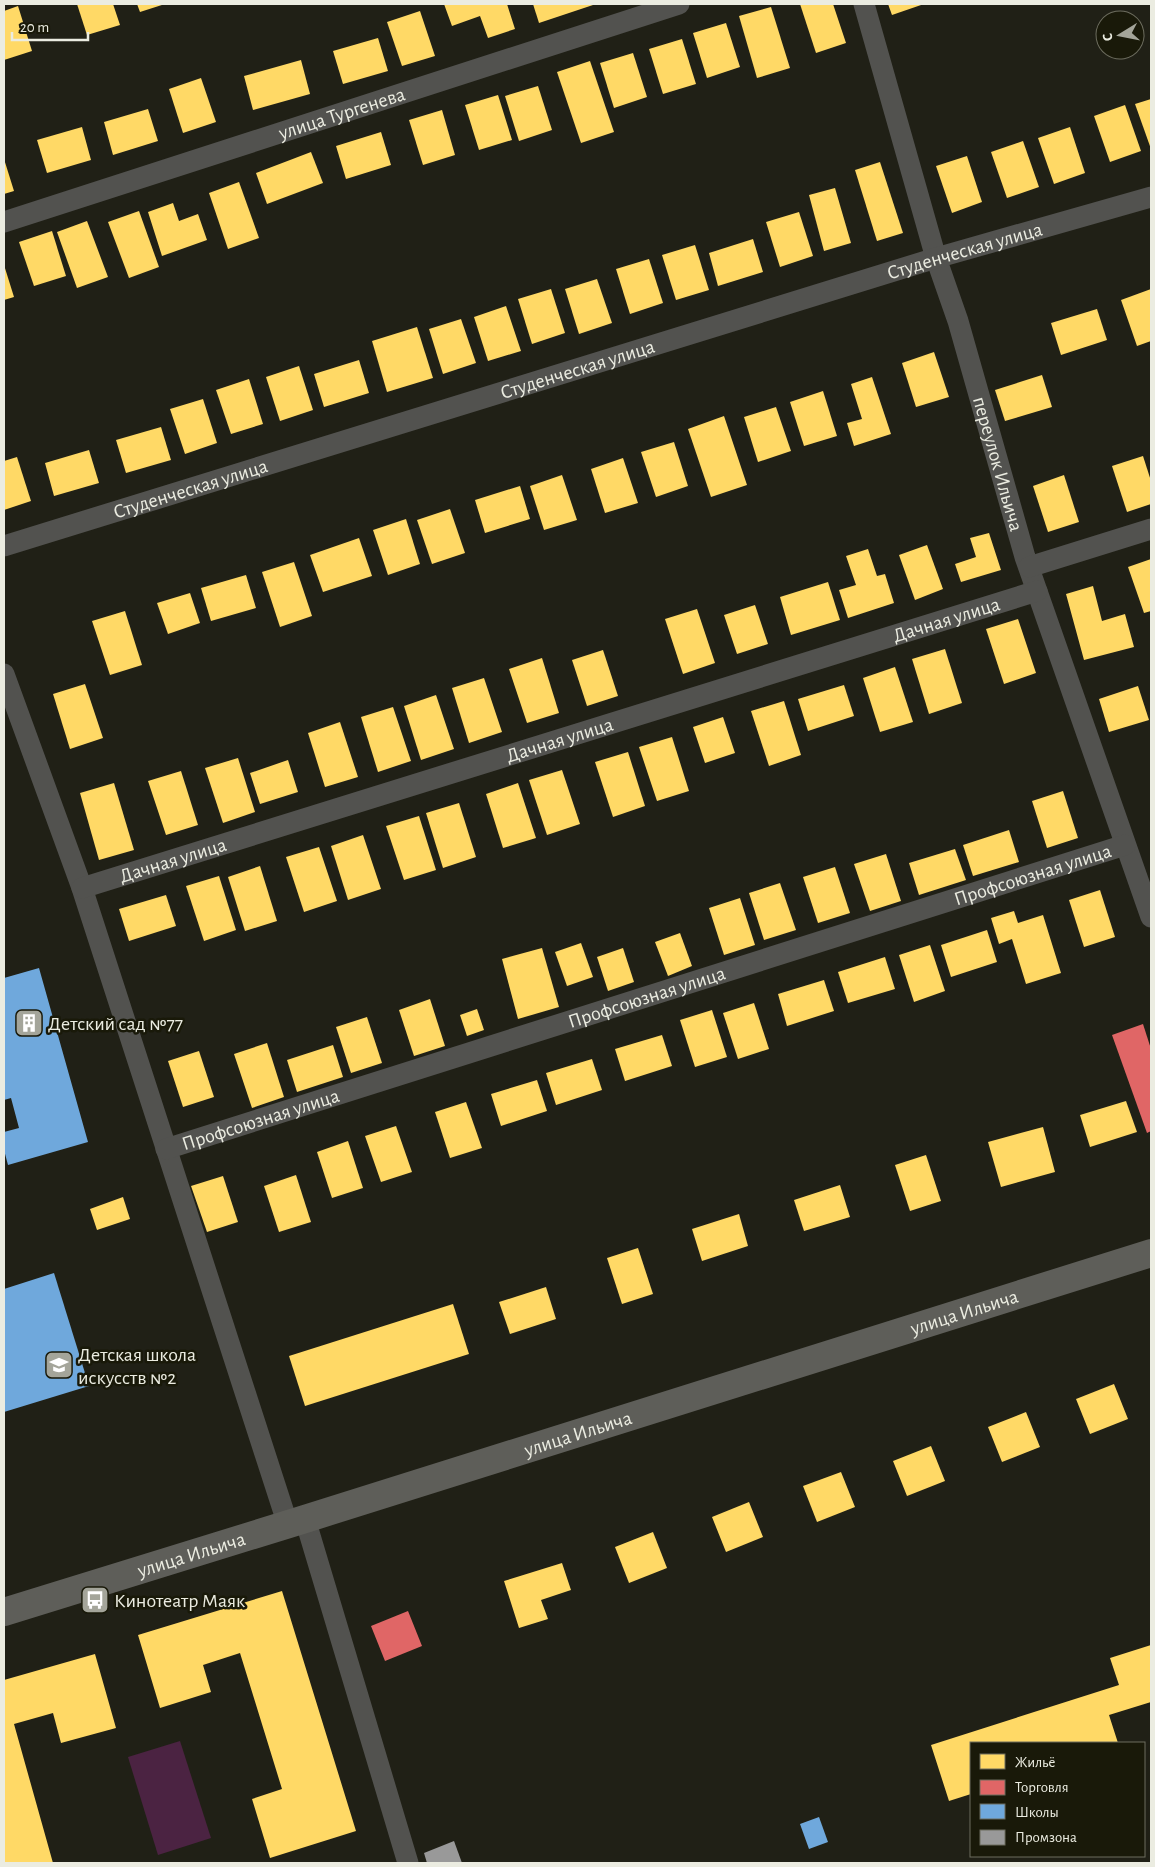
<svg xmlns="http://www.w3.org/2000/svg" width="1155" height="1867" font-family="'Alegreya Sans',sans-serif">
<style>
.green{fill:#4b2342}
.homes{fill:#ffd966}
.shops{fill:#e06666}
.schools{fill:#6fa8dc}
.industry{fill:#999}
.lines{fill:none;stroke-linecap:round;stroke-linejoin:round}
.street{stroke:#52524f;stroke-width:21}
.secondary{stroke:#5e5e59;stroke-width:28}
.labels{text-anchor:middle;stroke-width:5;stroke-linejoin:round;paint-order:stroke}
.street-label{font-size:20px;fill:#ebece1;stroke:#191909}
.poi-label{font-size:20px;fill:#ebece1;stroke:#191909;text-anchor:start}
</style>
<rect width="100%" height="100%" fill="#202016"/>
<polygon class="green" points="180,1741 211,1838 158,1855 128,1757"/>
<g class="homes">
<polygon points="77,4 113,4 120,25 87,35"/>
<polygon points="137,4 165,4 140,12"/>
<polygon points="444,4 507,4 515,29 488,38 480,16 452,26"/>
<polygon points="533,4 592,4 593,5 539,23"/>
<polygon points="800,4 833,4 846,43 816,53"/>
<polygon points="888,4 924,4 892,15"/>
<polygon points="18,6 32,51 4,60 4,11"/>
<polygon points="771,7 790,68 757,78 739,16"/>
<polygon points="420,11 435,56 402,66 387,22"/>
<polygon points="726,23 740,67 707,78 693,33"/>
<polygon points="378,38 388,71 343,84 333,51"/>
<polygon points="682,39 696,84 663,94 649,49"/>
<polygon points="633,53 647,97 614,108 600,63"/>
<polygon points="301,60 310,94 253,110 244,76"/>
<polygon points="590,61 614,132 581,143 557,72"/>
<polygon points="201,78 216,122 183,133 169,89"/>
<polygon points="538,86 552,130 519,141 505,96"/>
<polygon points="498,95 512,140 479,150 465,105"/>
<polygon points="1151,99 1151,149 1135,104"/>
<polygon points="1125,105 1141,151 1110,162 1094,116"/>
<polygon points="148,109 158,141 113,155 104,122"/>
<polygon points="442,110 455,155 423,165 409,120"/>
<polygon points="82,127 91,160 47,173 37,140"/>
<polygon points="1070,127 1085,173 1054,184 1038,138"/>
<polygon points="381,132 391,165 346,179 336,146"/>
<polygon points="1023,141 1039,187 1007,198 991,152"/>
<polygon points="311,152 323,183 267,204 256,173"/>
<polygon points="967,156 982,202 952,213 936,166"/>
<polygon points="4,159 14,191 4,194"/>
<polygon points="880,162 903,233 877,241 855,170"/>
<polygon points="239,182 259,238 228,249 209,193"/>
<polygon points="835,188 851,243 824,251 809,195"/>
<polygon points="173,203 179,221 198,214 207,240 162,256 148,212"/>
<polygon points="139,211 159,267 129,278 108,222"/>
<polygon points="799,212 813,256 780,267 766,222"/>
<polygon points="87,221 108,277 77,288 57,232"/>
<polygon points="52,231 66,276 34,286 19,242"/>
<polygon points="753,239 763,272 718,286 709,253"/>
<polygon points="695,245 709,290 676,300 662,255"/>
<polygon points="649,259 663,303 630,314 616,269"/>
<polygon points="4,265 14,297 4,300"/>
<polygon points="597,279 612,323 579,334 565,289"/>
<polygon points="551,289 565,333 532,344 518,299"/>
<polygon points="1151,289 1151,341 1137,346 1121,300"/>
<polygon points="506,306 521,351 488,361 474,317"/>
<polygon points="1097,309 1107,340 1061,355 1051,323"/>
<polygon points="461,319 476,363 443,374 429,329"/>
<polygon points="417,327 433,378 387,392 372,341"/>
<polygon points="934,352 949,397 916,407 902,363"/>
<polygon points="359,360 369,393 324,407 314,374"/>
<polygon points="299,366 313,410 280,421 266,377"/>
<polygon points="1042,375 1052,407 1005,421 995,390"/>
<polygon points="872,377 891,434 854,446 847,423 862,419 851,384"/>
<polygon points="249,379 263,424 231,434 216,390"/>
<polygon points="823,391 837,436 804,446 790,402"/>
<polygon points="203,399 217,443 185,454 170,409"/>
<polygon points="776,407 791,451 758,462 744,417"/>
<polygon points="724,416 747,485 711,497 688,429"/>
<polygon points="161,427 171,460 126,473 116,440"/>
<polygon points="674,442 688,486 656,497 641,452"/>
<polygon points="89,450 99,483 54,496 45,463"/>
<polygon points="1143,456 1151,481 1151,504 1127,512 1112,466"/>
<polygon points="17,457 31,501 4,510 4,461"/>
<polygon points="623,458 638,503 605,513 591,469"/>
<polygon points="562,475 577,520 544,530 530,486"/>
<polygon points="1064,475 1079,522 1048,532 1033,486"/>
<polygon points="520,486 530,519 485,533 475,500"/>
<polygon points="450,509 465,553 432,564 417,520"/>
<polygon points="406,519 420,564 388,575 373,530"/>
<polygon points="989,533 1001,570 961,582 955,564 976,557 970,538"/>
<polygon points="359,538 372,576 323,592 310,555"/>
<polygon points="927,545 943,589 915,600 899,555"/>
<polygon points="868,549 877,576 885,574 894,603 848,618 839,590 856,585 846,556"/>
<polygon points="1151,559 1151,611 1144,613 1128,567"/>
<polygon points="294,562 312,616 280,627 262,572"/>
<polygon points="246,575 256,608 211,621 201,588"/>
<polygon points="828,582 840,620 791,635 780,597"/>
<polygon points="1093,586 1102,621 1125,614 1134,647 1084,660 1066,594"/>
<polygon points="190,593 200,623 168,634 157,603"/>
<polygon points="755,605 768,644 737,654 724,615"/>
<polygon points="697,609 715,663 683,674 665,619"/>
<polygon points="125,611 142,665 110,675 92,621"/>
<polygon points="1018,619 1036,673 1004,684 986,629"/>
<polygon points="945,649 962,703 929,714 912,659"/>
<polygon points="603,650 618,696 587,706 572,660"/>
<polygon points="542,658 559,713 527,723 509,669"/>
<polygon points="895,667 913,722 880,732 863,678"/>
<polygon points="484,678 502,732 469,743 452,688"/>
<polygon points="85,684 103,738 70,749 53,694"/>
<polygon points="844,685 854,716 808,731 798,699"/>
<polygon points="1138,686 1149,720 1109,732 1099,699"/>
<polygon points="436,695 454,749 421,760 404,706"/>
<polygon points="784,701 801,755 769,766 751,711"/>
<polygon points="393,707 411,761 378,772 361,717"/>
<polygon points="723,717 735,753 705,763 693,727"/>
<polygon points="340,722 358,777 325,787 308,733"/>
<polygon points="672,737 689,791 657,801 639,747"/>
<polygon points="628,752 645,806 613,817 595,762"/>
<polygon points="238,758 255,812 223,823 205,768"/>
<polygon points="288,760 298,792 260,804 250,773"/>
<polygon points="562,770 580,824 547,835 529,780"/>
<polygon points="181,771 198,825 166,835 148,781"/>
<polygon points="114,783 134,850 99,860 80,793"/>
<polygon points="518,783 536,838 503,848 486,794"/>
<polygon points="1063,791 1078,838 1047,848 1032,801"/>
<polygon points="459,803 476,857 443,868 426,813"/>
<polygon points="419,816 436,870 404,880 386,826"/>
<polygon points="1009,830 1019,862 973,876 963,845"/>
<polygon points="363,835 381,889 348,900 331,846"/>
<polygon points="319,847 337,901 304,912 286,857"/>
<polygon points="955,849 966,880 919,895 909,863"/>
<polygon points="886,854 901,901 870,911 854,864"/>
<polygon points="260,866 277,921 245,931 228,877"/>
<polygon points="835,867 850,913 818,923 803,877"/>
<polygon points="219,876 236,930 204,941 186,886"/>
<polygon points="780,883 796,930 764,940 749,893"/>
<polygon points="1100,890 1115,937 1084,947 1069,900"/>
<polygon points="166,895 176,926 129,941 119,909"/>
<polygon points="740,898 755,945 724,955 709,908"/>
<polygon points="1014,911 1018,923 1043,915 1061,973 1026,984 1012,939 999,944 991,918"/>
<polygon points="987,930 997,962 951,977 941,945"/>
<polygon points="680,933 692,966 668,976 655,942"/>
<polygon points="581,943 593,977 567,986 555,952"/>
<polygon points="930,945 945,991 914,1002 899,955"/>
<polygon points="542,948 559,1007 518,1019 502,959"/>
<polygon points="623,948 634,982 608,991 597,957"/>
<polygon points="885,957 895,989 848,1003 838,972"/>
<polygon points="824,980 834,1011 787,1026 778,994"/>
<polygon points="430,999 445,1046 414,1056 399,1010"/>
<polygon points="754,1003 769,1049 738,1059 723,1013"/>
<polygon points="477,1009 484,1030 467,1036 460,1015"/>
<polygon points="712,1010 727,1057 695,1067 680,1020"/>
<polygon points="367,1017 382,1063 351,1073 336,1027"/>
<polygon points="662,1035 672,1066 625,1081 615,1049"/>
<polygon points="267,1043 284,1097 252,1108 234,1054"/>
<polygon points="333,1045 343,1077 297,1092 287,1060"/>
<polygon points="199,1051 214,1097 183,1107 168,1061"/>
<polygon points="592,1059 602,1090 556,1105 546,1073"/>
<polygon points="537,1080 547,1111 501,1126 491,1094"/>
<polygon points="1126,1101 1137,1132 1090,1147 1080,1115"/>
<polygon points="466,1102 482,1148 450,1158 435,1112"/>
<polygon points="396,1126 412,1172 381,1182 365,1136"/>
<polygon points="1043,1127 1055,1172 1001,1187 988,1142"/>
<polygon points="348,1141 363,1188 332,1198 317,1152"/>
<polygon points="926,1155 941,1201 910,1211 895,1165"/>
<polygon points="296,1175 311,1222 279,1232 264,1186"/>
<polygon points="223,1176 238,1222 207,1232 191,1186"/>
<polygon points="840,1185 850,1217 804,1231 794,1200"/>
<polygon points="123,1197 130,1219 97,1230 90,1209"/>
<polygon points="739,1214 748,1246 702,1261 692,1229"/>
<polygon points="638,1248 653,1294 622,1304 607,1258"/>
<polygon points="546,1287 556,1319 510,1334 499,1302"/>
<polygon points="453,1304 469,1354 305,1406 289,1356"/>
<polygon points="1114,1384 1128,1419 1090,1434 1076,1399"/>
<polygon points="1026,1412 1040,1447 1002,1462 988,1427"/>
<polygon points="931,1446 945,1481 907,1496 893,1461"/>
<polygon points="841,1472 855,1507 817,1522 803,1486"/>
<polygon points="749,1502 763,1537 726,1552 712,1517"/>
<polygon points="653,1532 667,1568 629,1583 615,1547"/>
<polygon points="562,1563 571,1590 541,1600 548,1619 519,1628 504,1581"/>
<polygon points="282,1591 356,1831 270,1858 252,1799 282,1789 240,1653 203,1665 211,1692 160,1708 138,1635"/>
<polygon points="1151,1645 1151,1702 1109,1715 1118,1743 971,1743 971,1794 949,1801 931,1745 1119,1685 1110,1658"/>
<polygon points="95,1654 116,1728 61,1743 53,1713 14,1724 53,1863 4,1863 4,1680"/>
</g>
<g class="shops">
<polygon points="1143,1024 1151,1049 1151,1131 1147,1133 1112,1035"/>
<polygon points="408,1611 422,1646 385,1661 371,1626"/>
</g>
<g class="schools">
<polygon points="39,968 88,1142 8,1165 4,1150 4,1132 19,1128 11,1098 4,1100 4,1074 5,1074 4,1068 4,978"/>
<polygon points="54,1273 89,1386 4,1412 4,1289"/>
<polygon points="819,1817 828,1842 809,1849 800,1824"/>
</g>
<polygon class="industry" points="454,1841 462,1863 427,1863 424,1853"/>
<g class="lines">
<g class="street">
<path id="s1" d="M864,4L936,258L958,321L1025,557L1151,917"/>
<path id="s2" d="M4,222L679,4"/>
<path id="s3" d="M4,546L936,258L1151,197"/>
<polyline points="1029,567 1151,529"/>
<polyline points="4,674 82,888 288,1525"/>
<path id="s4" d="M82,888L1037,591"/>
<path id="s5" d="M166,1149L1125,845"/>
<polyline points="305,1519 408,1863"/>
</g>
<path class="secondary" id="s6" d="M4,1612L305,1519L1151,1253"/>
</g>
<defs>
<symbol id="building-square" viewBox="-11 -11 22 22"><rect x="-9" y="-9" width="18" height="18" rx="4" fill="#a4a59a" stroke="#191909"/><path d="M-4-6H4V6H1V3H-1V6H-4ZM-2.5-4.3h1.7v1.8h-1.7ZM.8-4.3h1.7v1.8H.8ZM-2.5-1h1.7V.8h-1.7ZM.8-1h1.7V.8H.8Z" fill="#fff"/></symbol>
<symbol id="school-square" viewBox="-11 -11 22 22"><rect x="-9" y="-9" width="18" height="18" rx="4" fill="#a4a59a" stroke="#191909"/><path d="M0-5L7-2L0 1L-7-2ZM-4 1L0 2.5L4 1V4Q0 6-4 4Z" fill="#fff"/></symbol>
<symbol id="bus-square" viewBox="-11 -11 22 22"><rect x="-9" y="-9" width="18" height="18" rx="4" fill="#a4a59a" stroke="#191909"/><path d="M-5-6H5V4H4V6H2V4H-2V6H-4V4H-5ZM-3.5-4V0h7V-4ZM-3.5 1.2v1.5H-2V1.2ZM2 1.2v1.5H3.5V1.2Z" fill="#fff"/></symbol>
</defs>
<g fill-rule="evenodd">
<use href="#building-square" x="13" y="1007" width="32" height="32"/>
<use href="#school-square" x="43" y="1349" width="32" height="32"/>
<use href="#bus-square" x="79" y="1584" width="32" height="32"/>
</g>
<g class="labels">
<g class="street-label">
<text dy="7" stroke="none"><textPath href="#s2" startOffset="355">улица Тургенева</textPath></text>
<text dy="7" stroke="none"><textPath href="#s3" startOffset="1005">Студенческая улица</textPath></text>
<text dy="7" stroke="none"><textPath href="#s3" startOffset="600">Студенческая улица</textPath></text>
<text dy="7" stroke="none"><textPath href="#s1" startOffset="479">переулок Ильича</textPath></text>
<text dy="7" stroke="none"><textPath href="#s3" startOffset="195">Студенческая улица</textPath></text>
<text dy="7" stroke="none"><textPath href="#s4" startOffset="905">Дачная улица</textPath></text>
<text dy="7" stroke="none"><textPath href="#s4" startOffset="500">Дачная улица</textPath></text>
<text dy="7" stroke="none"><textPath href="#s4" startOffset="95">Дачная улица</textPath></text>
<text dy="7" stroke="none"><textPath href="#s5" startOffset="909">Профсоюзная улица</textPath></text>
<text dy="7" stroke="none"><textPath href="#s5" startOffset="504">Профсоюзная улица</textPath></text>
<text dy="7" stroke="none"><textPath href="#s5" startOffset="99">Профсоюзная улица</textPath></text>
<text dy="7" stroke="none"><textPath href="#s6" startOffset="1006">улица Ильича</textPath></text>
<text dy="7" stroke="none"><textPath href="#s6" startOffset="601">улица Ильича</textPath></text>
<text dy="7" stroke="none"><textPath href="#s6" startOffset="196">улица Ильича</textPath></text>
</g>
<g class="poi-label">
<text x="48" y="1030">Детский сад №77</text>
<text x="78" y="1361">Детская школа<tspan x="78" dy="23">искусств №2</tspan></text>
<text x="114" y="1607">Кинотеатр Маяк</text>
</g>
</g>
<rect width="1155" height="1867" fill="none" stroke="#ebece1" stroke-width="10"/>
<rect x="970" y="1742" width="175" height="115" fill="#191909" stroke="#6d6d5f"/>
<rect x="980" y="1754" width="25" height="15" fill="#ffd966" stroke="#6d6d5f"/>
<text x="1015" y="1767" font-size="15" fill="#ebece1">Жильё</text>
<rect x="980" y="1780" width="25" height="15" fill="#e06666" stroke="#6d6d5f"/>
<text x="1015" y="1792" font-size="15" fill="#ebece1">Торговля</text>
<rect x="980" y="1804" width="25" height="15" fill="#6fa8dc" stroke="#6d6d5f"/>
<text x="1015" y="1817" font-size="15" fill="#ebece1">Школы</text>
<rect x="980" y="1830" width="25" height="15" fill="#999999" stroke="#6d6d5f"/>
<text x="1015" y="1842" font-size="15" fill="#ebece1">Промзона</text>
<g transform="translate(1120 35) rotate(260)"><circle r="24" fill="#191909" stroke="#6d6d5f"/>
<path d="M0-4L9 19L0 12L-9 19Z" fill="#a4a59a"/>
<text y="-8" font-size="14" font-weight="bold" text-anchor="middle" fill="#ebece1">С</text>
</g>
<path d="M12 32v8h76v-8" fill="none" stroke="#ebece1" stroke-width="2.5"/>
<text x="20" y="32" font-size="15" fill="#ebece1" stroke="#191909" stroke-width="4" paint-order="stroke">20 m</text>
</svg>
